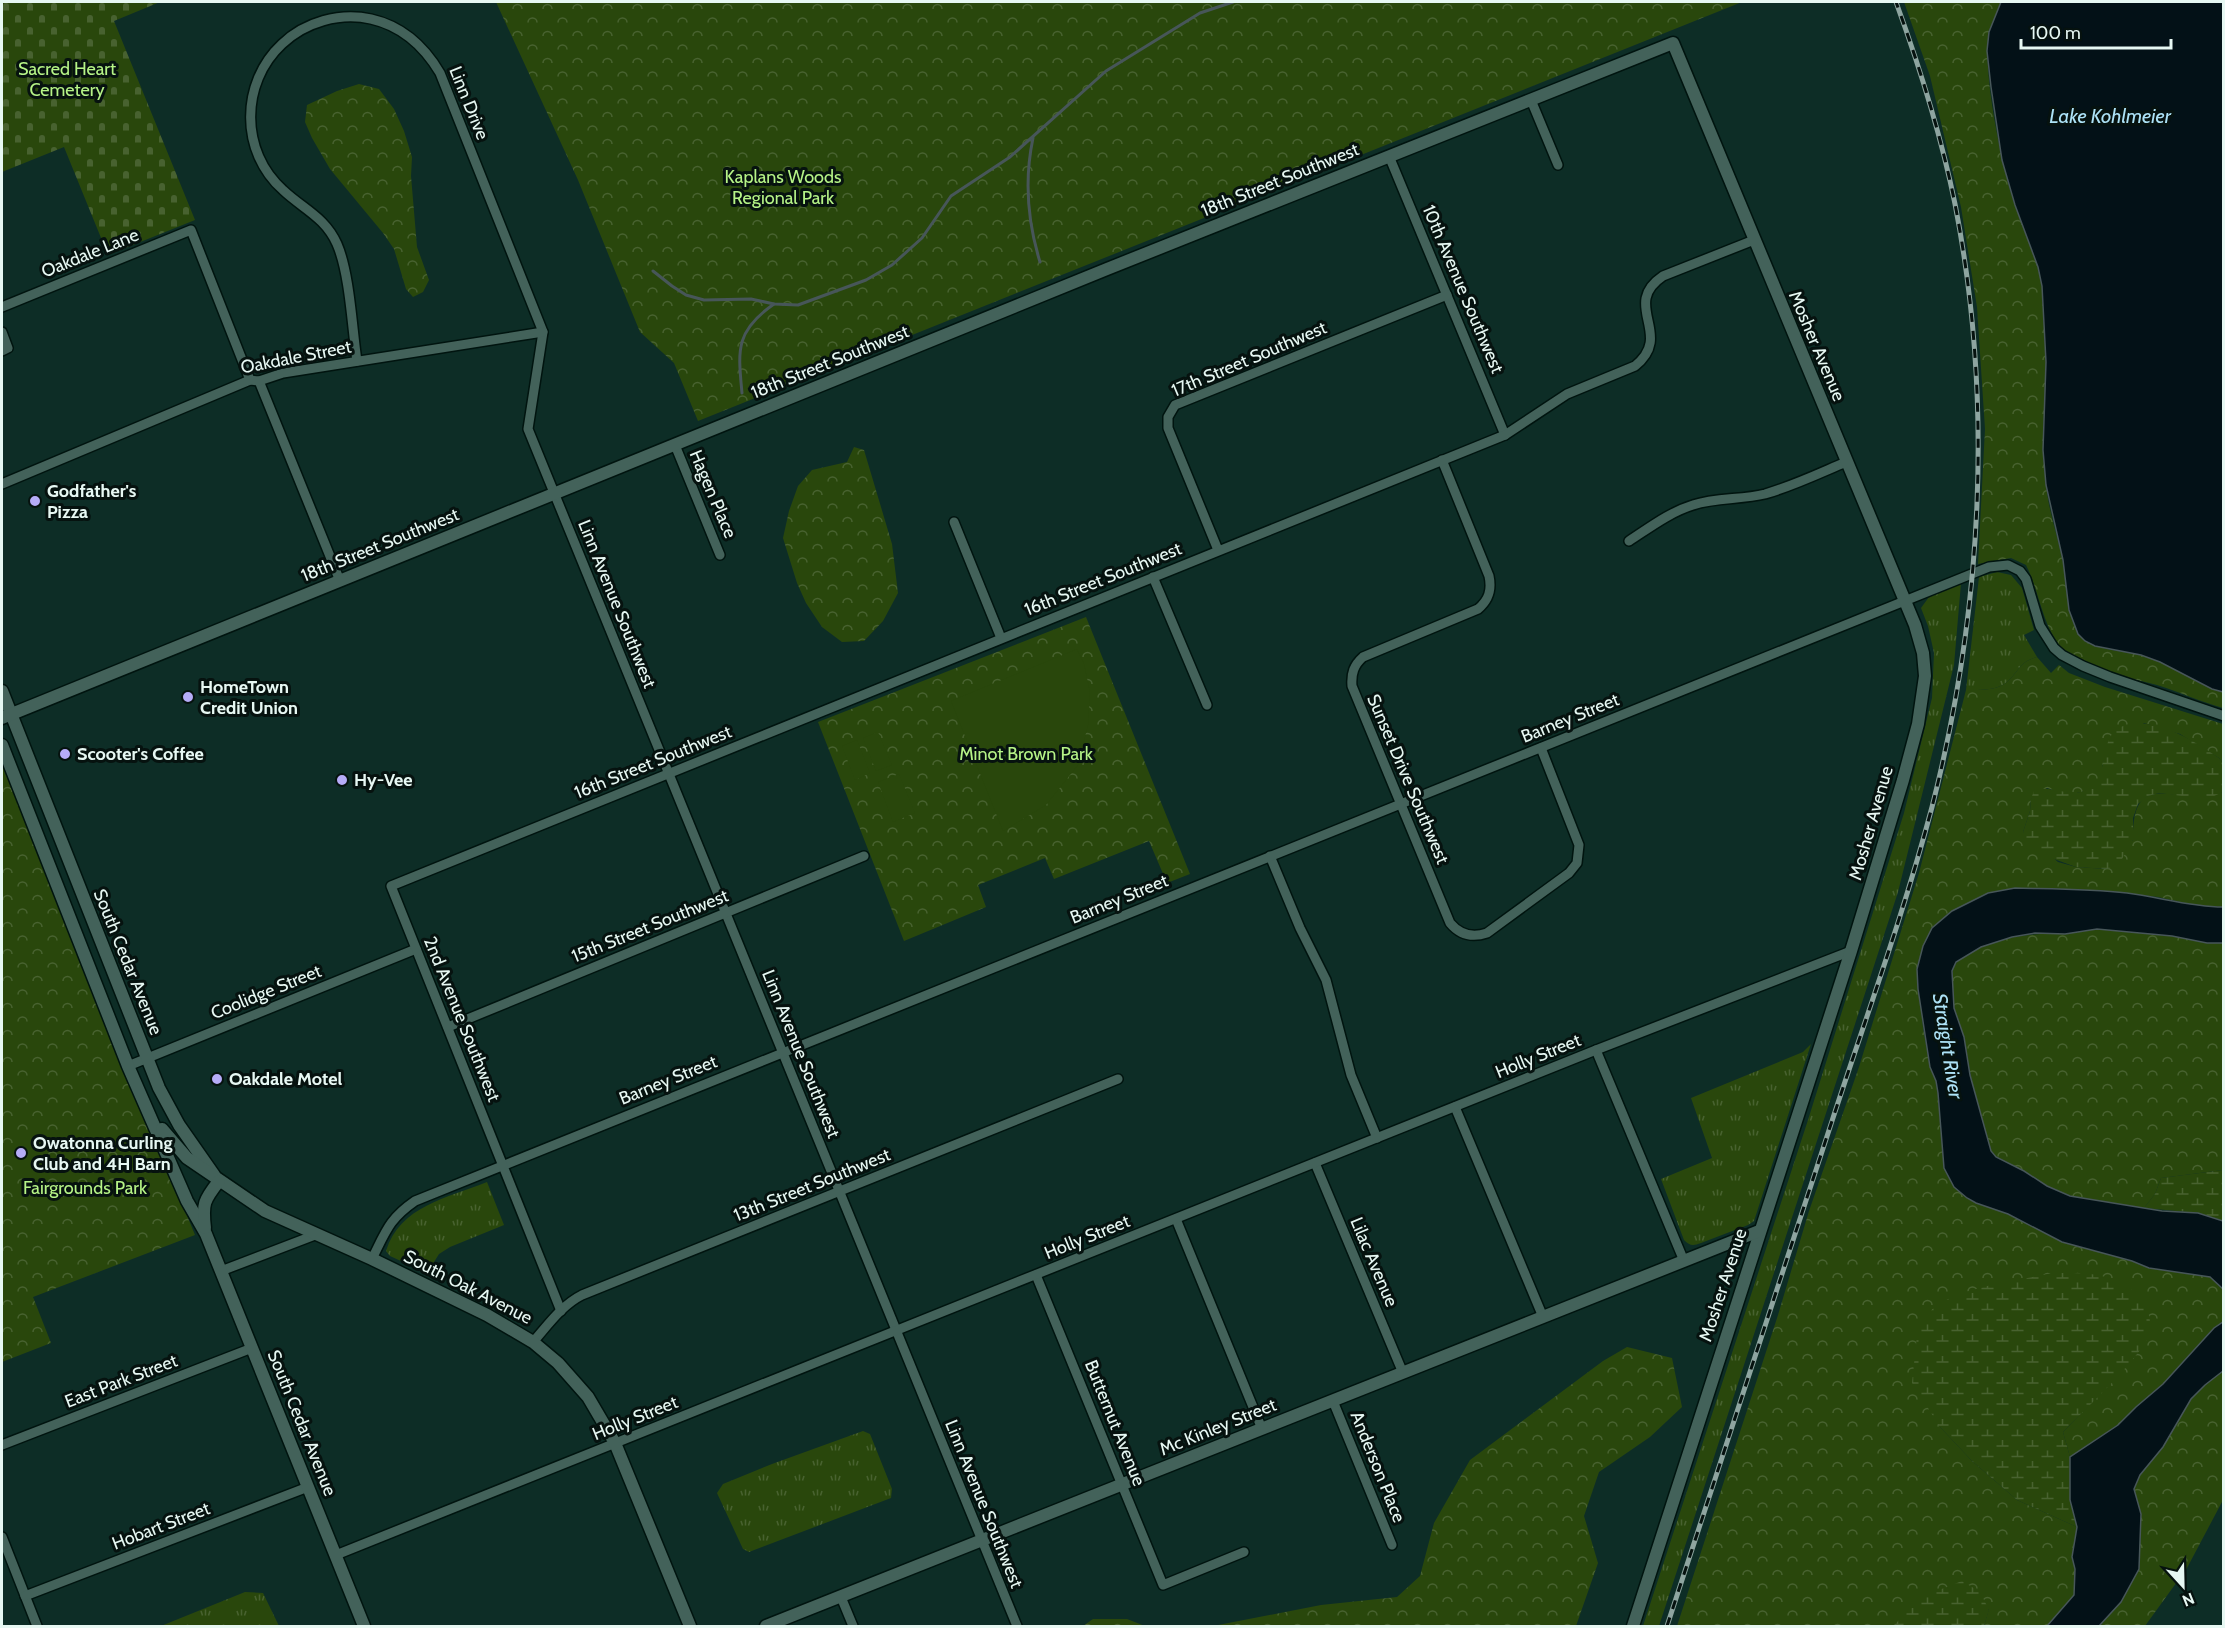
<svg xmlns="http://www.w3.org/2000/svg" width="2225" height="1628" font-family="Cabin,sans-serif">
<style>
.grass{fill:url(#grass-tufts)}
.forest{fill:url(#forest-crowns)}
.wetland{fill:url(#wetland-marsh)}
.cemetery{fill:url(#cemetery-stones)}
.garden{fill:#29470c}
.water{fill:#031117;stroke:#475659;stroke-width:1.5}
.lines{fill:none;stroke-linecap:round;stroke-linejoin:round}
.stream{stroke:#475659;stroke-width:3}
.street-casing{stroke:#00140f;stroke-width:12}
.secondary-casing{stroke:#00140f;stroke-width:15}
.street{stroke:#43625a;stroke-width:9}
.secondary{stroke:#43625a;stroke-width:12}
.rail-casing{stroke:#8ea5a0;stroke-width:5}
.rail{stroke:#06120f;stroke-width:3;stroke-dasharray:9;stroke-linecap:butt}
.poi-dot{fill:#b6acf8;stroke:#06120f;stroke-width:2}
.labels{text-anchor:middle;stroke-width:6;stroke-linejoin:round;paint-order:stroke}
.park-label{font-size:18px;fill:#b6f487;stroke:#06120f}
.street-label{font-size:18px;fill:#e7f8f3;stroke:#06120f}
.poi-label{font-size:18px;font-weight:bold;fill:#e7f8f3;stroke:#06120f;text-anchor:start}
.water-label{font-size:20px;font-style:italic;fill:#ade2f6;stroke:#06120f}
</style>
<defs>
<pattern id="grass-tufts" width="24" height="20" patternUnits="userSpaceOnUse" patternTransform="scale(1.5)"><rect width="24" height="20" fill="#29470c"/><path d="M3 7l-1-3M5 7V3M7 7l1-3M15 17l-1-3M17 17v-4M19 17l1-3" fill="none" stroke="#486230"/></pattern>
<pattern id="forest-crowns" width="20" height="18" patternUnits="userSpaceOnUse" patternTransform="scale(1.5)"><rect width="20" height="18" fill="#29470c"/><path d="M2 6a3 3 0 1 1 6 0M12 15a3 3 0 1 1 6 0" fill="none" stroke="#486230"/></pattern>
<pattern id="wetland-marsh" width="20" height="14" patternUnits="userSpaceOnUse" patternTransform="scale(1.5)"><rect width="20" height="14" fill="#29470c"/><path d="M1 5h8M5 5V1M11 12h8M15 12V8" fill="none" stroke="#486230"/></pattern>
<pattern id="cemetery-stones" width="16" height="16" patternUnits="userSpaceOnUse" patternTransform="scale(1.5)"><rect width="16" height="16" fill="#29470c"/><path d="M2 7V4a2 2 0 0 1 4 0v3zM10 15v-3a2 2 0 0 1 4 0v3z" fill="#486230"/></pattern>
</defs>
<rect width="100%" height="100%" fill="#0d2d26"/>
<g class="grass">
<path d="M1997,572L2011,575L2022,588L2034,630L2024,635L2037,657C2019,662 2020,670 2008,681C1998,691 1979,690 1966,690L1979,577Z"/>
<polygon points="1961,583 1954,665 1898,892 1659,1626 1643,1626 1808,1120 1904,813 1932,698 1934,653 1928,626 1921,608 1929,597"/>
<path d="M1811,1044L1754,1221L1748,1225L1701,1243C1693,1246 1690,1246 1684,1240L1661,1179L1712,1158L1691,1098L1803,1052Z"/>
<path d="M487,1182L504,1225L450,1247L439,1254L427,1273L390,1256L386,1251C400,1206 447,1198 487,1182Z"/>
<polygon points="863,1431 870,1434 892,1489 891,1498 749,1552 743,1549 717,1493 723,1484 772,1464"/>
<polygon points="245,1592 263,1593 279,1626 161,1626"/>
</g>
<g class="forest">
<polygon points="496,2 1742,2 698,421 674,363 640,332 578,180"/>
<path d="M1904,2H2001C1998,12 1993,21 1990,31C1980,64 2003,172 2015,205C2025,233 2038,258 2042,287C2050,352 2043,418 2046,483C2048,511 2059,539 2064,567C2068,589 2067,614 2078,633C2089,650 2123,651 2141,655C2171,662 2194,685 2223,692V708C2201,702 2180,692 2157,685C2122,675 2076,673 2055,639C2041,616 2038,589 2026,565L2011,558L1978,564L1985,429L1977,307L1961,207L1930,76Z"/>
<polygon points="359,84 379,89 394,109 404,131 412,157 411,176 417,247 429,280 423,292 413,297 406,289 394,249 383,233 330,169 312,138 305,122 307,105 337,91"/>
<polygon points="854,447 864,450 892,544 898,593 883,621 864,641 842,642 822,627 806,603 797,583 783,538 789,511 798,486 812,470 847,462"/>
<polygon points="1086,617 1190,874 1167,883 1149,841 1054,879 1045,858 978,885 986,907 904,941 818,722"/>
<path d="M2037,657L2051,673L2059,665L2069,673L2105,687L2223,724V763L2219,758L2180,734L2144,723C2131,734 2117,745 2106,758C2101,763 2103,770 2101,776C2091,798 2065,795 2047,788L2031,799L2030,811L2023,832L2058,862L2076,867L2108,869L2133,840C2132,762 2179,810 2223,792V907H2203L2158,897L2124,893L2015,888L1988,893L1970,903L1930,934L1923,946L1917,969L1923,1028L1930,1067L1936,1081L1938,1093L1944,1168L1954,1187L1967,1198L1976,1203L2008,1214L2062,1242L2132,1261L2149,1268L2210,1277L2223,1289V1322L2214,1328L2163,1384L2136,1407L2118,1425L2070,1457L2063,1432L2095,1399L1940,1427L1972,1461L2017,1500L2077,1527L2072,1557L2075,1569L2074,1595L2047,1626H1984L1989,1609L1896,1624L1893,1626H1677L1778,1315L1809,1211L1859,1067L1919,873L1966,690C1979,690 1998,691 2008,681C2020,670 2019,662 2037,657Z"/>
<polygon points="2,765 195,1235 33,1297 51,1343 2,1362"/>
<path d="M2097,929L2172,936L2207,943H2223V1170L2161,1178L2155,1194L2144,1208C2112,1203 2076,1202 2047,1186C2039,1182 2032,1176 2024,1171C2015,1166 2004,1163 1996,1157C1979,1144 1970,1063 1964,1040C1962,1029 1957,1020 1954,1009C1952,997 1948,970 1958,961C1997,929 2051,936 2097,929Z"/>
<polygon points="1627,1347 1672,1358 1682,1407 1650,1437 1599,1472 1584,1516 1598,1563 1576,1626 1213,1626 1321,1605 1397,1597 1420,1576 1434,1523 1470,1460 1603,1361"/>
<polygon points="2223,1371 2223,1500 2187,1568 2145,1626 2100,1626 2121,1602 2139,1569 2141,1514 2134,1489 2140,1475 2163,1447 2191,1399 2205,1385"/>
<polygon points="1093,1619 1127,1619 1145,1626 1083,1626"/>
</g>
<g class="wetland">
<path d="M2132,723C2164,722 2193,740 2219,758L2223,763V792L2212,797L2197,798L2159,793L2148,796L2138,804L2133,818V840L2122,859L2108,869L2076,867L2032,851L2023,832L2030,811L2031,799L2034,791C2051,783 2070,800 2088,789C2110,776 2098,743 2118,728C2122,726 2128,725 2132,723Z"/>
<polygon points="2223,1170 2223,1221 2198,1213 2144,1208 2155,1194 2161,1178"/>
<path d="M2053,1273C2089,1273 2123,1272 2145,1304C2149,1311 2152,1326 2149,1335C2138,1361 2084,1410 2063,1432L2070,1457V1500L2077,1527L2017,1500L1972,1461L1940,1427L1912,1383L1918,1326L1935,1306L1958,1294L1991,1285Z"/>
<polygon points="1962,1581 1980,1592 1989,1610 1984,1626 1893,1626 1924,1596"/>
</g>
<polygon class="cemetery" points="2,2 160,2 114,21 195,220 108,255 64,147 2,172"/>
<g class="garden">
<polygon points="1077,649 1084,664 1090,692 1088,725 1078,765 1046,805 1003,831 951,701"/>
<polygon points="878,732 892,765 876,771 863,738"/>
<polygon points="857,740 870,773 855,780 842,746"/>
<polygon points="899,774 915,813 893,822 878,782"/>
</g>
<g class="water">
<polygon points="2001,2 2223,2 2223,692 2212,689 2160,662 2141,655 2095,646 2085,641 2078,634 2069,610 2063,560 2046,485 2043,450 2046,362 2042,286 2038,267 2015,205 2002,160 1991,87 1987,51 1989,32"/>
<path d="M2015,888C2052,889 2090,889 2127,893C2159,897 2191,907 2223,907V943H2207L2172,936L2097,929L2065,934L2035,933L2012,937L1981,947L1956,962L1952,971L1954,1008L1964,1037L1970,1075L1991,1151L1996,1157L2024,1171L2047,1186L2070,1196L2162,1211L2198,1213L2223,1221V1289L2210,1277L2149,1268L2132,1261L2062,1242L2008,1214L1976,1203L1967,1198L1954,1187L1944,1168L1938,1093L1936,1081L1930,1067L1918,989L1917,969L1923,946L1932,928L1952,911L1988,893Z"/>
<polygon points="2223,1322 2223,1371 2205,1385 2191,1399 2163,1447 2140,1475 2134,1489 2141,1514 2139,1569 2121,1602 2099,1626 2047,1626 2074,1595 2075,1569 2072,1557 2077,1527 2070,1500 2070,1457 2118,1425 2136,1407 2163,1384 2214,1328"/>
</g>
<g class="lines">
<g class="stream">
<path d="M1033,138C1024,181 1027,220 1040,262"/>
<polyline points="653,271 672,286 686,295 704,300 751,299 774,304 798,305 866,280 892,265 922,238 951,196 1010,157 1106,71 1200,13 1233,2"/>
<path d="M742,393C738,350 735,331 774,304"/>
</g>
<defs>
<g id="street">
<polyline points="1531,100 1558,165"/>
<polyline points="1389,156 1505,435"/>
<polyline points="2,307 191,230 250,380"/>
<polyline points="2,332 8,348 2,351"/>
<path d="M357,361C352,328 350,274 337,244C325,217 303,209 283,190C240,152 240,83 282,44C305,22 340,12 371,19C402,26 424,46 440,73L543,332L528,429L1017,1626"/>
<polyline points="259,381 340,581"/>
<polyline points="675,445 720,555"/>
<path d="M1442,460L1489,576C1492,590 1489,600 1478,609L1363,657C1354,665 1351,673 1352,686L1450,923C1460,935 1472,938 1487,933L1569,873L1577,863L1579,845L1541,748"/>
<polyline points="2,484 250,380 259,381 283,373 543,332"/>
<polyline points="954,522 1001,638"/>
<path d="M1629,541C1649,528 1670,512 1693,505C1716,497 1741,500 1765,494C1793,486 1820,473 1846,462"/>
<polyline points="1218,550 1168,428 1168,417 1175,405 1447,295"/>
<polyline points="1153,577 1207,705"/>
<polyline points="1270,856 1300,928 1326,980 1351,1075 1377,1138"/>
<polyline points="448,1027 864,856"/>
<polyline points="1596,1050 1684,1261"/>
<polyline points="128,1066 416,949"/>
<polyline points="1455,1107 1543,1317"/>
<polyline points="1315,1163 1403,1373"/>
<polyline points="1176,1219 1262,1429"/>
<path d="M372,1259C386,1231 389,1219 415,1201L1989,567L2008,565L2020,571L2026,579L2040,626L2054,648L2062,655L2083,666L2110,677L2224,716"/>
<polyline points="221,1271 315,1235"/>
<polyline points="1036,1275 1163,1585 1244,1552"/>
<path d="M561,1311L391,886L1505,435L1567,394L1635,366C1675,334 1620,305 1663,276L1754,240"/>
<path d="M533,1342C548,1325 562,1305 582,1295L1118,1079"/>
<polyline points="1333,1401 1392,1545"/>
<polyline points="2,1445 252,1348"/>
<polyline points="2,1537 37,1626"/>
<polyline points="336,1555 1596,1050 1851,951"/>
<polyline points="25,1596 308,1487"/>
<polyline points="841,1597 853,1626"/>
</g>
<g id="secondary">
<polyline points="2,691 159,1088 179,1125 214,1175"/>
<polyline points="2,718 1107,269 1673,43 1915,625 1923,653 1925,676 1918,724 1903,780 1851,951 1633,1626"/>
<polyline points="2,745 128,1066 187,1201 206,1234 364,1626"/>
<polyline points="162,1129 187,1158 265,1211 372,1259 487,1315 533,1342 558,1363 588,1397 615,1443 690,1626"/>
<path d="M205,1228C202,1204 204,1200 219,1181"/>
<polyline points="766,1626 1759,1231"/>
</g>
</defs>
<use href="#street" class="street-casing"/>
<use href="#secondary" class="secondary-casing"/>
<use href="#street" class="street"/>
<use href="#secondary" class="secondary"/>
<defs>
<path id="rail" d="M1667,1626C1722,1458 1777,1289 1832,1121C1866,1017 1904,913 1932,807C1982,611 1994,403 1955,204C1941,135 1920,68 1896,2"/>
</defs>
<use href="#rail" class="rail-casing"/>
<use href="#rail" class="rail"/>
</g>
<g class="poi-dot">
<circle cx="35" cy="501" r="6"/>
<circle cx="188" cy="697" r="6"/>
<circle cx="65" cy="754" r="6"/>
<circle cx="342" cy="780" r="6"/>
<circle cx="217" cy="1079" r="6"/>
<circle cx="21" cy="1153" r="6"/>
</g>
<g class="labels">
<g class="park-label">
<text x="67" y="75">Sacred Heart<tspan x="67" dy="21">Cemetery</tspan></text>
<text x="783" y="183">Kaplans Woods<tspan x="783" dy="21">Regional Park</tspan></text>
<text x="1026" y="760">Minot Brown Park</text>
<text x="85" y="1194">Fairgrounds Park</text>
</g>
<g class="street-label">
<text transform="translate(469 103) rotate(68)" y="6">Linn Drive</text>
<text transform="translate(1280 180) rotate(-22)" y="6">18th Street Southwest</text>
<text transform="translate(90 253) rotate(-22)" y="6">Oakdale Lane</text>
<text transform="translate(1463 289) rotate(67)" y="6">10th Avenue Southwest</text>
<text transform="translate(1817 346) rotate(67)" y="6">Mosher Avenue</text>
<text transform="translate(296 357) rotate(-11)" y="6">Oakdale Street</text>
<text transform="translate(1249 359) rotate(-23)" y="6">17th Street Southwest</text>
<text transform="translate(830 362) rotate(-22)" y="6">18th Street Southwest</text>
<text transform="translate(713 494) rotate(67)" y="6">Hagen Place</text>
<text transform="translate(380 545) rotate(-22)" y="6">18th Street Southwest</text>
<text transform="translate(1103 579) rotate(-22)" y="6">16th Street Southwest</text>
<text transform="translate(617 604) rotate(68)" y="6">Linn Avenue Southwest</text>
<text transform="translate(1570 718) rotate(-22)" y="6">Barney Street</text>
<text transform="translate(653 762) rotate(-22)" y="6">16th Street Southwest</text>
<text transform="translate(1408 779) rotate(67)" y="6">Sunset Drive Southwest</text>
<text transform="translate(1871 823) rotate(-74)" y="6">Mosher Avenue</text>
<text transform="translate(1119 899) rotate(-22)" y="6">Barney Street</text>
<text transform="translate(650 926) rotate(-22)" y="6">15th Street Southwest</text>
<text transform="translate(128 962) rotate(68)" y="6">South Cedar Avenue</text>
<text transform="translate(266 992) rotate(-22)" y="6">Coolidge Street</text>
<text transform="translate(462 1019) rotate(68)" y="6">2nd Avenue Southwest</text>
<text transform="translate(801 1054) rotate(68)" y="6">Linn Avenue Southwest</text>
<text transform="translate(1538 1056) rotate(-22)" y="6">Holly Street</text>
<text transform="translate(668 1080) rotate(-22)" y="6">Barney Street</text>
<text transform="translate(812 1185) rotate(-22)" y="6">13th Street Southwest</text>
<text transform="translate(1087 1237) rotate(-22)" y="6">Holly Street</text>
<text transform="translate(1374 1262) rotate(67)" y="6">Lilac Avenue</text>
<text transform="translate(1723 1285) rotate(-72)" y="6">Mosher Avenue</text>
<text transform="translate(468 1287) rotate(27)" y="6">South Oak Avenue</text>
<text transform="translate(121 1381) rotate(-21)" y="6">East Park Street</text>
<text transform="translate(635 1418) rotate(-22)" y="6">Holly Street</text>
<text transform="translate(302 1423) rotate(68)" y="6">South Cedar Avenue</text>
<text transform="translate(1115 1423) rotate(68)" y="6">Butternut Avenue</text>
<text transform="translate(1218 1427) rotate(-22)" y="6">Mc Kinley Street</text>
<text transform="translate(1378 1467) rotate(68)" y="6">Anderson Place</text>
<text transform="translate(984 1504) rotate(68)" y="6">Linn Avenue Southwest</text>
<text transform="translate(161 1526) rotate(-21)" y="6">Hobart Street</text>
</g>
<g class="poi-label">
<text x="47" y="497">Godfather's<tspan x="47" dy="21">Pizza</tspan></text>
<text x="200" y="693">HomeTown<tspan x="200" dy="21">Credit Union</tspan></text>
<text x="77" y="760">Scooter's Coffee</text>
<text x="354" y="786">Hy-Vee</text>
<text x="229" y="1085">Oakdale Motel</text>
<text x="33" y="1149">Owatonna Curling<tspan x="33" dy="21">Club and 4H Barn</tspan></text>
</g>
<g class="water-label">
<text x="2110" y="123">Lake Kohlmeier</text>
<text transform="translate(1948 1046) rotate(81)" y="7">Straight River</text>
</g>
</g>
<rect width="2225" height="1628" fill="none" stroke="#e7f8f3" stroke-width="6"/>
<g transform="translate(2183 1586) rotate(158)" stroke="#06120f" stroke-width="4.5" paint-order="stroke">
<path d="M0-4.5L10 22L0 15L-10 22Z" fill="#e7f8f3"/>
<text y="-9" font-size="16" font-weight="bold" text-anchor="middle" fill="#e7f8f3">N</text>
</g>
<path d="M2021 39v9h150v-9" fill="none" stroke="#e7f8f3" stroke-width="3"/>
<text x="2030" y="39" font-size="18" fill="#e7f8f3" stroke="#06120f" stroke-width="4.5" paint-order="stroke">100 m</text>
</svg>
